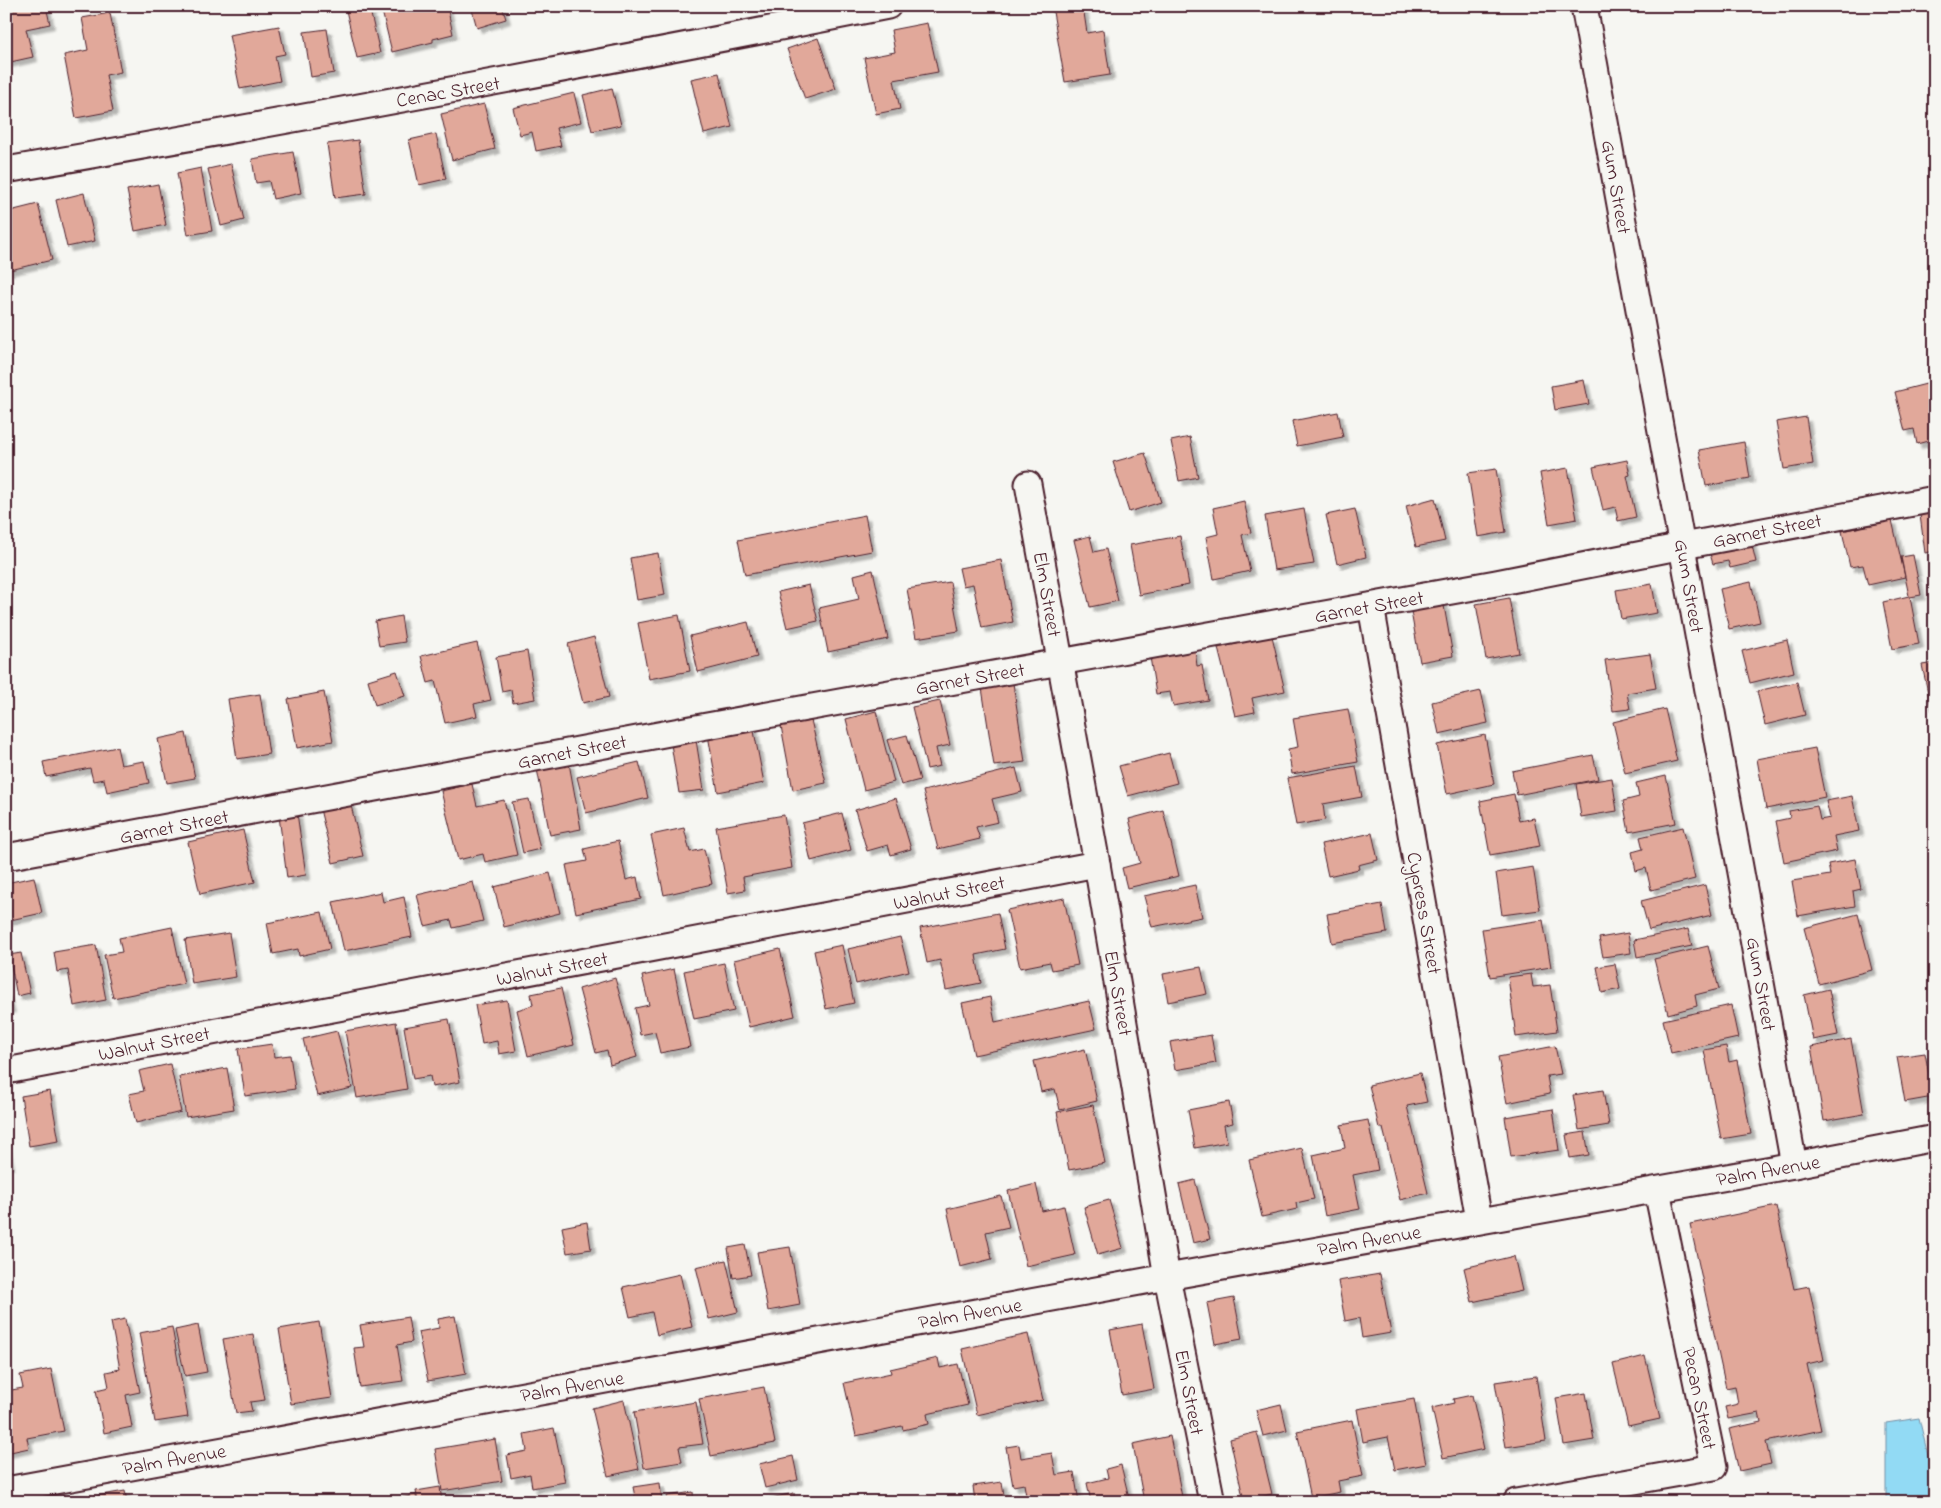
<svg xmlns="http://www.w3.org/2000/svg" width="1941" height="1508" font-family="'Indie Flower',sans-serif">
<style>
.water{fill:#92daf4;stroke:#758fa4}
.building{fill:#e1a89a;stroke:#4a1f2b;filter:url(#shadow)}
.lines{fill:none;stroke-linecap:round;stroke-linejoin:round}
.minor-casing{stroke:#4a1f2b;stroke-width:29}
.minor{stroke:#f6f6f2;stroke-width:25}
.labels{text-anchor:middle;stroke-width:5;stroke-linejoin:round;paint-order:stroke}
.street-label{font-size:20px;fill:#4a1f2b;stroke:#f6f6f2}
</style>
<defs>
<filter id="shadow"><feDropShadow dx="4.5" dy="4.5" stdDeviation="1" flood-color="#0004"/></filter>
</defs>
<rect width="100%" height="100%" fill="#f6f6f2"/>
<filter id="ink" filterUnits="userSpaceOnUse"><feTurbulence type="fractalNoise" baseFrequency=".02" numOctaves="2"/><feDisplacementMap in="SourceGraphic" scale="10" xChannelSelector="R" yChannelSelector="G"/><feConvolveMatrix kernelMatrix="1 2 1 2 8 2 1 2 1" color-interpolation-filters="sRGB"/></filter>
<g filter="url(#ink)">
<polygon class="water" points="1919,1418 1935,1485 1935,1502 1886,1502 1886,1423"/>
<g class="building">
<polygon points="6,6 46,6 50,24 26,29 33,57 6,63"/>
<polygon points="345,6 417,6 417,9 430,6 447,6 453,34 433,39 433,42 392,52 381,7 370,10 380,53 357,58"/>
<polygon points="471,6 502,6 506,19 477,28"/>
<polygon points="1052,6 1083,6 1087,33 1103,30 1110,75 1065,82"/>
<polygon points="110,13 121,72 106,75 113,111 76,118 64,55 88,50 82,18"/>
<polygon points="927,23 938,72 894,80 900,109 876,114 864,58 895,52 891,30"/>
<polygon points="279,26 285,54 275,56 280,81 240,89 229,35"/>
<polygon points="327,29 334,73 311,77 304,32"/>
<polygon points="818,38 836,89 805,99 787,49"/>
<polygon points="719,73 732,127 704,134 691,79"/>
<polygon points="612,88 621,125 592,131 583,95"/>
<polygon points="574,93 581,122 556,128 561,146 536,151 532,132 520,135 513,108"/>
<polygon points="484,104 495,149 452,160 441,114"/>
<polygon points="436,134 446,179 419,185 409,140"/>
<polygon points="358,140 366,194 335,198 327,144"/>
<polygon points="293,152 301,193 273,199 269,181 256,183 252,159"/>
<polygon points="231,164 244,220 221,226 208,169"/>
<polygon points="201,168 212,231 188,235 177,173"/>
<polygon points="158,184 166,225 135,231 127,190"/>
<polygon points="84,193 95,241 67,247 56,200"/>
<polygon points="38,204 52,260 6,271 6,212"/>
<polygon points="1584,380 1589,404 1555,410 1551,386"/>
<polygon points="1930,383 1935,401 1935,439 1917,444 1914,429 1905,431 1895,392"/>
<polygon points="1338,412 1343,437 1297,446 1292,421"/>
<polygon points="1806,417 1813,464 1784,469 1776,422"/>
<polygon points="1190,437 1198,477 1179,481 1171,441"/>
<polygon points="1744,442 1750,478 1706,486 1699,450"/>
<polygon points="1145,453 1161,502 1129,512 1113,462"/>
<polygon points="1627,460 1630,475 1627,476 1636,517 1618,521 1615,507 1603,510 1593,467"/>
<polygon points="1568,468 1577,519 1549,524 1540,473"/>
<polygon points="1496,469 1506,532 1478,537 1468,473"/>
<polygon points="1435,498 1445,541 1416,547 1406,506"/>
<polygon points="1244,501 1251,533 1242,535 1250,571 1214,579 1206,537 1218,534 1213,508"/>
<polygon points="1304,509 1314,564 1274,570 1265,516"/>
<polygon points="1355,509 1366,557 1337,564 1326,515"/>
<polygon points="1935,513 1935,551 1925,553 1920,515"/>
<polygon points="865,515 872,551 745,575 738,540"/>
<polygon points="1892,520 1905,577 1868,585 1863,565 1850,567 1842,531"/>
<polygon points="1090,536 1094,552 1106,549 1118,601 1090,607 1074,540"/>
<polygon points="1180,536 1189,585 1139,595 1130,545"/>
<polygon points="1750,537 1756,562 1730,568 1728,561 1713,564 1708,547"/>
<polygon points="658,553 665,595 637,600 630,558"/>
<polygon points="1913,555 1921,595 1910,597 1919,644 1892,649 1883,602 1909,596 1901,557"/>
<polygon points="1001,560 1013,622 982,628 973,584 963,586 959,568"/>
<polygon points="873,570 888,639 828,652 819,608 859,599 854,575"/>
<polygon points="950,582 959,631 916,638 907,589"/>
<polygon points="1751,582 1760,622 1729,629 1720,589"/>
<polygon points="1652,584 1657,613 1621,619 1616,590"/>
<polygon points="809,585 818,621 787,628 778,592"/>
<polygon points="1509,598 1519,653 1486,659 1476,604"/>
<polygon points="1443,600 1453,656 1420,662 1410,606"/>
<polygon points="679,615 690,671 649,679 638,623"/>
<polygon points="401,616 405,642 379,646 375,621"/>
<polygon points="748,622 757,657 698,672 690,636"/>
<polygon points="1272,636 1285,691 1252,698 1255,712 1235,716 1218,648"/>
<polygon points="594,637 609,697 583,703 568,644"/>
<polygon points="1787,640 1794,672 1750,683 1742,651"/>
<polygon points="477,643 491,700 474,704 477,716 445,723 435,681 428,683 421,656"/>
<polygon points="1195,649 1197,666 1202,665 1208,700 1173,706 1170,692 1156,694 1150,657"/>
<polygon points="527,651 535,699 513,703 511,690 502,692 496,657"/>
<polygon points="1650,654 1656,688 1627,693 1630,709 1613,711 1605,660"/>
<polygon points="1935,663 1935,710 1932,711 1922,665"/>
<polygon points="397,671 405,696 375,705 368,680"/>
<polygon points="1797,682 1805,715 1765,725 1757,691"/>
<polygon points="1013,683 1025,762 994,766 982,688"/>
<polygon points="1481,691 1488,723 1439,734 1432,702"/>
<polygon points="324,692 333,741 297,748 288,699"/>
<polygon points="260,694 269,754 237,759 228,699"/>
<polygon points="940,701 950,745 936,748 940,766 927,769 912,707"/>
<polygon points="1348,709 1358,762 1292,774 1288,749 1298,747 1293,718"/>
<polygon points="1665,709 1677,761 1625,773 1613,722"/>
<polygon points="876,711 894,782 864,790 846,719"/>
<polygon points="811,720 826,783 793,790 781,726"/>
<polygon points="753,726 764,783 718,792 708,735"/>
<polygon points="186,733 195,778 167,783 158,739"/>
<polygon points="907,735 920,780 901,785 887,740"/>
<polygon points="1485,735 1494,784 1447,794 1437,745"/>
<polygon points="696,740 704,790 679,793 671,744"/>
<polygon points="117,747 121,765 144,761 149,783 107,792 104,779 93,781 90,768 46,777 43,762"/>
<polygon points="1815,748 1825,797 1766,809 1757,759"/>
<polygon points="1169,753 1177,783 1128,796 1119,766"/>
<polygon points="1593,755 1598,779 1517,795 1512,771"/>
<polygon points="639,762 648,798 586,813 577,777"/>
<polygon points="569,763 581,829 550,835 537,769"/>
<polygon points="1356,766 1362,797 1323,804 1325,820 1296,825 1287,778"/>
<polygon points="1016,768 1022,792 992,799 998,822 976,827 980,839 938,849 923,791"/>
<polygon points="1666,776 1676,823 1629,832 1623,801 1639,797 1636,783"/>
<polygon points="1612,778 1617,811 1581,817 1576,784"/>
<polygon points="472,784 477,806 504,800 517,855 485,862 483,854 458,860 441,791"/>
<polygon points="1514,794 1519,821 1534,818 1540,846 1490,855 1480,801"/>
<polygon points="1852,796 1859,831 1834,836 1837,851 1784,862 1776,821 1790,818 1789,811 1817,806 1820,820 1830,818 1826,801"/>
<polygon points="896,798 911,849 891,855 888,845 867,851 855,810"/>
<polygon points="529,799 540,849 523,853 512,802"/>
<polygon points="350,801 363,856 333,863 320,809"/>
<polygon points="1163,810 1179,876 1127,888 1122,868 1140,863 1129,819"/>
<polygon points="297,813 306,875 287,878 279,816"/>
<polygon points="842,813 851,850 811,861 802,823"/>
<polygon points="784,815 792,868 743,877 745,890 728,893 716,827"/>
<polygon points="1683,827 1695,879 1651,890 1646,868 1636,871 1632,852 1643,849 1640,837"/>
<polygon points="684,828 690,852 704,849 712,884 664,895 651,835"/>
<polygon points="243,830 255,882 200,894 188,842"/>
<polygon points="1372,833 1378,860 1358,865 1359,869 1328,876 1321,844"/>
<polygon points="618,841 626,880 637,877 641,899 576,913 566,865 587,861 584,849"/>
<polygon points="1855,859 1861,889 1853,891 1855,906 1798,916 1792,881 1830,875 1828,864"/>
<polygon points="1533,867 1540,910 1502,915 1496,873"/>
<polygon points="550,873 560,913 504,927 494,887"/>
<polygon points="34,877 42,913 6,921 6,883"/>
<polygon points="473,882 483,921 453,928 451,920 425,926 417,895"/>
<polygon points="1195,885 1202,917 1152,927 1144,896"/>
<polygon points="1705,885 1712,915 1649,930 1641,901"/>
<polygon points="381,892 383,902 404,897 412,937 344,951 333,902"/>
<polygon points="1064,898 1078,965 1052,970 1050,962 1020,968 1007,910"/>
<polygon points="1382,904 1387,933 1332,943 1327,914"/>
<polygon points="322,912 330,949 299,956 298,949 273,954 267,923"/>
<polygon points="998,913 1005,949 976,955 981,983 946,990 940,960 927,963 920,928"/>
<polygon points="1858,914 1872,970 1819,984 1804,928"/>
<polygon points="1543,920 1551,967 1490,977 1482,929"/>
<polygon points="172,927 184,984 113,998 104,955 122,952 119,938"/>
<polygon points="1688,929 1692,946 1637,957 1634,940"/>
<polygon points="229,933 236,977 192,984 185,940"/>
<polygon points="1628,933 1631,953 1603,957 1599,938"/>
<polygon points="900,937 909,971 856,984 848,949"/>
<polygon points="96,945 106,1000 74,1006 68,970 57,972 54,952"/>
<polygon points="842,945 854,1003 826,1009 814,951"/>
<polygon points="1708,946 1719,989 1695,995 1697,1006 1668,1014 1654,959"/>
<polygon points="780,949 795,1016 749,1027 734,960"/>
<polygon points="21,953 30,993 17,996 9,955"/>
<polygon points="724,963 734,1011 694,1019 684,971"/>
<polygon points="1615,964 1620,989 1602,993 1597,967"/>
<polygon points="1201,967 1207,994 1168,1002 1163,974"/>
<polygon points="674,969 690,1047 660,1053 655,1032 640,1035 635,1008 649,1005 642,976"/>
<polygon points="1531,974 1533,987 1550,985 1557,1031 1516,1037 1508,977"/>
<polygon points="615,978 637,1057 610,1065 607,1050 596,1053 579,989"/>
<polygon points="561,988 574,1045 528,1056 517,1010 533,1005 531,994"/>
<polygon points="1829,989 1838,1035 1813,1040 1804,995"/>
<polygon points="6,992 11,1008 6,1009"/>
<polygon points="990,997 995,1022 1089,1001 1096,1029 974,1055 962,1003"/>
<polygon points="507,1000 516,1051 499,1054 497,1041 482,1044 475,1005"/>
<polygon points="1731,1005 1738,1038 1671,1053 1663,1020"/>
<polygon points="449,1019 460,1082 432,1087 430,1076 413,1079 404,1027"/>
<polygon points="396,1022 407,1089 357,1098 345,1031"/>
<polygon points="337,1031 352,1088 317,1096 303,1039"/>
<polygon points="1211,1035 1216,1063 1175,1070 1170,1042"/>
<polygon points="1851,1039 1864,1114 1824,1121 1811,1047"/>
<polygon points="272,1044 274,1057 290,1055 295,1089 245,1096 238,1049"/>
<polygon points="1555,1046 1561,1074 1547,1076 1550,1094 1507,1103 1498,1057"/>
<polygon points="1726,1046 1729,1062 1737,1060 1751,1134 1721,1139 1704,1050"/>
<polygon points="1085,1049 1097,1101 1060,1110 1055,1089 1041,1092 1034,1061"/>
<polygon points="1925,1053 1933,1097 1905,1102 1897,1057"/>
<polygon points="170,1064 181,1112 136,1123 129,1094 144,1091 139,1071"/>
<polygon points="227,1068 234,1109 186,1117 179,1077"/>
<polygon points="1420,1073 1427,1102 1407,1106 1428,1193 1400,1200 1383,1128 1379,1128 1369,1085"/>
<polygon points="1603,1090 1609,1125 1579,1130 1573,1095"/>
<polygon points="50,1091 59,1141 29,1146 21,1096"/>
<polygon points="1229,1102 1233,1123 1224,1125 1227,1142 1195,1148 1188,1110"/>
<polygon points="1093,1105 1105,1163 1069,1170 1057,1112"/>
<polygon points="1553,1109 1559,1150 1511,1157 1505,1117"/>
<polygon points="1368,1120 1378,1170 1353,1175 1360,1209 1325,1216 1313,1155 1345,1148 1341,1125"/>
<polygon points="1585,1132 1589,1155 1570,1158 1566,1135"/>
<polygon points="6,1146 10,1164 6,1165"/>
<polygon points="1302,1148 1314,1199 1296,1203 1297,1209 1262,1217 1249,1160"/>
<polygon points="1195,1180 1210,1239 1193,1243 1179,1184"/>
<polygon points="1036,1184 1042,1211 1064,1206 1075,1255 1026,1266 1008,1191"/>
<polygon points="1001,1196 1009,1227 986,1232 992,1259 960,1267 947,1209"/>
<polygon points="1109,1200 1123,1248 1098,1255 1084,1207"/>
<polygon points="1776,1206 1794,1289 1809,1286 1824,1360 1807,1364 1821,1430 1766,1442 1771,1464 1739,1471 1729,1429 1761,1422 1759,1413 1728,1419 1725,1407 1738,1404 1735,1386 1726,1388 1690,1224"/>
<polygon points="587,1222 591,1249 567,1253 562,1227"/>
<polygon points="745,1245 751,1275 733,1278 728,1248"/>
<polygon points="790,1247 800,1305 768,1311 757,1252"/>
<polygon points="1514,1256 1522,1291 1472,1302 1464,1268"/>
<polygon points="726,1260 738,1312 709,1319 696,1267"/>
<polygon points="680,1274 692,1327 657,1335 652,1312 630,1317 623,1287"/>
<polygon points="1380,1274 1391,1333 1362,1338 1359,1318 1345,1321 1338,1281"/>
<polygon points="1234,1298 1242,1339 1215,1344 1207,1303"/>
<polygon points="455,1316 466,1374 428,1381 418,1332 439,1328 438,1319"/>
<polygon points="408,1317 412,1342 397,1345 403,1381 360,1387 354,1348 364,1347 360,1325"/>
<polygon points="125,1319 140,1392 126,1395 132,1427 104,1433 96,1390 109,1387 106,1372 120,1369 111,1322"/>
<polygon points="319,1322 332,1398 291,1404 279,1329"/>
<polygon points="1142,1324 1154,1389 1122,1395 1110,1330"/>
<polygon points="198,1325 207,1372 185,1376 175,1330"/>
<polygon points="172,1327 188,1417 155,1422 139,1333"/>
<polygon points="253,1334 265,1400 250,1402 252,1411 236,1413 223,1339"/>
<polygon points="1028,1334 1043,1400 977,1415 962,1349"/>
<polygon points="1645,1356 1660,1419 1628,1426 1613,1364"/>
<polygon points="938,1358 940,1368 958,1364 968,1405 927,1414 929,1424 903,1430 902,1426 856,1436 844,1383 891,1373 890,1369"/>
<polygon points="51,1369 64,1431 27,1438 29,1448 6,1453 6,1391 23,1388 20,1375"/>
<polygon points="1536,1376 1546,1441 1506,1447 1495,1382"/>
<polygon points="764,1387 775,1443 711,1456 699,1399"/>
<polygon points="1586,1393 1594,1440 1564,1445 1556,1398"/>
<polygon points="1472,1395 1484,1449 1443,1458 1432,1408 1454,1403 1453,1399"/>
<polygon points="1414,1399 1426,1464 1395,1470 1388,1437 1363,1442 1357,1409"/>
<polygon points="624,1400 639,1469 608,1476 592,1408"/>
<polygon points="696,1402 703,1444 679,1447 682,1462 644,1468 634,1412"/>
<polygon points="1281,1404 1287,1430 1263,1436 1256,1410"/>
<polygon points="1352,1420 1363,1476 1338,1481 1340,1492 1311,1498 1297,1431"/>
<polygon points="554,1428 565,1482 532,1488 530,1474 511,1478 507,1455 527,1451 524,1434"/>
<polygon points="1257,1432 1272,1494 1244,1501 1230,1439"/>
<polygon points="1170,1436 1183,1502 1144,1502 1133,1444"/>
<polygon points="495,1439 502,1481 442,1491 435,1449"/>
<polygon points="1019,1445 1021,1458 1052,1453 1056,1475 1074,1472 1079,1502 1027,1502 1024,1484 1013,1486 1006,1447"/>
<polygon points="793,1456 798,1480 765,1488 759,1464"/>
<polygon points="1121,1465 1130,1502 1091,1502 1087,1483 1108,1478 1106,1469"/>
<polygon points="1002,1482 1005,1502 975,1502 973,1486"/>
<polygon points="660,1483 662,1502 636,1502 633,1487"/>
<polygon points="440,1487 442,1502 418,1502 416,1491"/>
<polygon points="125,1491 127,1502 97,1502 96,1496"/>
<polygon points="693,1492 694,1502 668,1502 667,1496"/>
<polygon points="794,1493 795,1502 752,1502"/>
<polygon points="416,1495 417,1502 395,1502 394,1499"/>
</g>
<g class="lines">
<defs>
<g id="minor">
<polyline points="1584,6 1794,1165"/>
<path d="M6,170C301,119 594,64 888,6"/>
<polyline points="1028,484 1097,864 1167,1277 1212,1502"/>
<polyline points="1371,606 1479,1220"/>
<polyline points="6,857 696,728 1496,583 1683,546 1935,499"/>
<polyline points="6,1071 1097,864"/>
<polyline points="6,1490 1167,1277 1794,1165 1935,1138"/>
<polyline points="1516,1502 1714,1467 1657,1190"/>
</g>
</defs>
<use href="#minor" class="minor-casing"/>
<use href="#minor" class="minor"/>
</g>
</g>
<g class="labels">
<g class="street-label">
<text transform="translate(448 91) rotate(-10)" y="7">Cenac Street</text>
<text transform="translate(1617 187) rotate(80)" y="7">Gum Street</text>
<text transform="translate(1767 530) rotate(-11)" y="7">Garnet Street</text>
<text transform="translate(1690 586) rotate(80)" y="7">Gum Street</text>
<text transform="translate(1048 594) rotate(80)" y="7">Elm Street</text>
<text transform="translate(1369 606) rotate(-10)" y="7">Garnet Street</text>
<text transform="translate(970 678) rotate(-10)" y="7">Garnet Street</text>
<text transform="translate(572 751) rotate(-11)" y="7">Garnet Street</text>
<text transform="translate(174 826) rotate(-11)" y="7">Garnet Street</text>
<text transform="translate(949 892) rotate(-11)" y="7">Walnut Street</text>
<text transform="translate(1425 913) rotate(80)" y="7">Cypress Street</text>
<text transform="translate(552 968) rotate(-11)" y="7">Walnut Street</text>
<text transform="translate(1762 984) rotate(80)" y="7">Gum Street</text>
<text transform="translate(1119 993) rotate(80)" y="7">Elm Street</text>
<text transform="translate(154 1043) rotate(-11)" y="7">Walnut Street</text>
<text transform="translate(1768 1170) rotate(-10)" y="7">Palm Avenue</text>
<text transform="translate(1369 1240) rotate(-10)" y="7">Palm Avenue</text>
<text transform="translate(970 1313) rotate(-10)" y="7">Palm Avenue</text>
<text transform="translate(572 1386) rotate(-10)" y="7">Palm Avenue</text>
<text transform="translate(1190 1392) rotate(79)" y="7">Elm Street</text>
<text transform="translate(1700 1398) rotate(78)" y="7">Pecan Street</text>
<text transform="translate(174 1459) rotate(-10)" y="7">Palm Avenue</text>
</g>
</g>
<rect width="1941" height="1508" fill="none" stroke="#f6f6f2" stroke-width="25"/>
<rect x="12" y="12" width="1916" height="1483" fill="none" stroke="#4a1f2b" stroke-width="2" filter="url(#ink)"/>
</svg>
